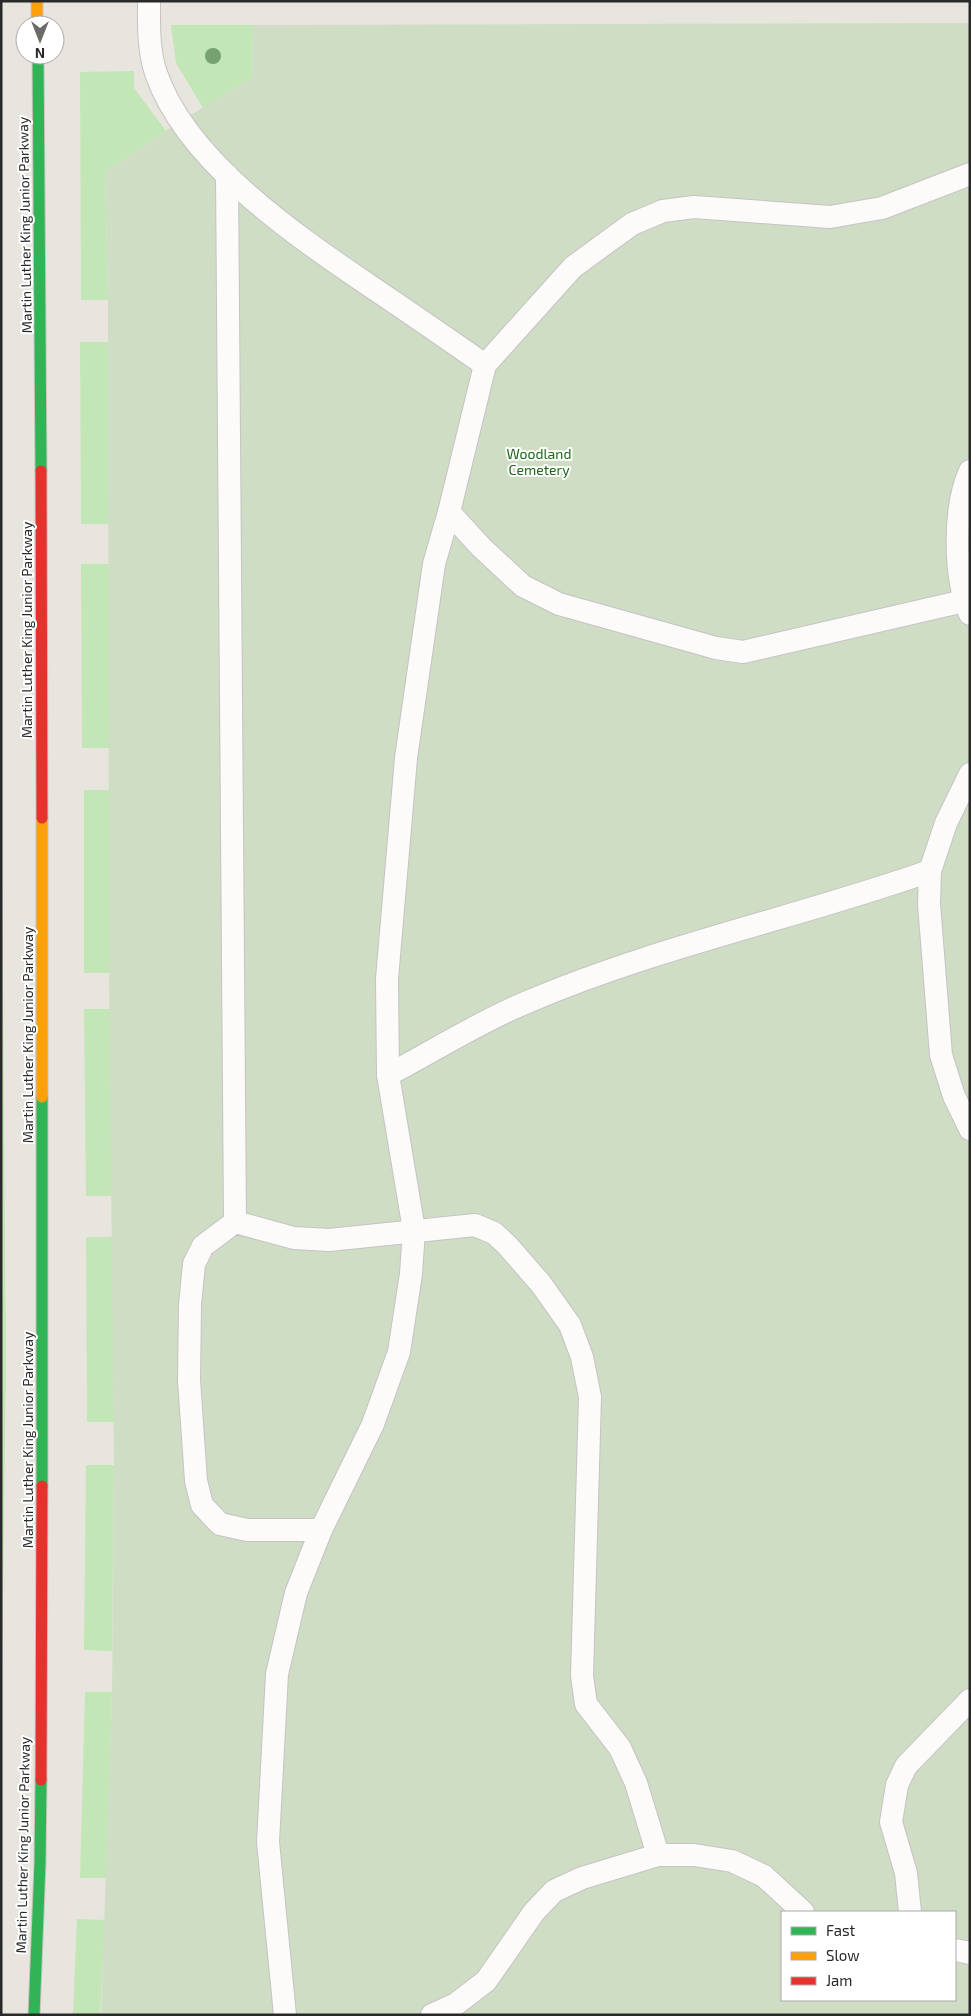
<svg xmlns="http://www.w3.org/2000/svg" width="971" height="2016" font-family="'Exo 2',sans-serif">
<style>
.green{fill:#c2e6b5}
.cemetery{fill:#d0ddc5;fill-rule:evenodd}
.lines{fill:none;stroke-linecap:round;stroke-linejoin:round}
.lane-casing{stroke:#c5c3c4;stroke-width:24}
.fast-casing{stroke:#c4c3c0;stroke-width:13}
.slow-casing{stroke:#c4c3c0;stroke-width:13}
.jam-casing{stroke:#c4c3c0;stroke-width:13}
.lane{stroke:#fcfbfa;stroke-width:22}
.fast{stroke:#30b455;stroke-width:11}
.slow{stroke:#ff9f0a;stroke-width:11}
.jam{stroke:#e5322d;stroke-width:11}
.tree{fill:#77a170}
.labels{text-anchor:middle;stroke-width:4;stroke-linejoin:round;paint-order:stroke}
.street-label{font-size:14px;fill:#292929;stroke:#fff}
.park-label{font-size:14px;fill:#1a6916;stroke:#fff}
</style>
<rect width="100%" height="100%" fill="#e8e5de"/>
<g class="green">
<polygon points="171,25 253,25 252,78 203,108 176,63"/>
<polygon points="134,71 134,88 166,131 105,172 108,300 81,300 80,72"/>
<polygon points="80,342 108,342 109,524 81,524"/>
<polygon points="81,564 109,564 110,748 82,748"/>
<polygon points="1,740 6,1361 1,1758"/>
<rect x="84" y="790" width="25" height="183"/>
<polygon points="84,1009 110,1009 112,1196 86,1196"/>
<polygon points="86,1237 113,1237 114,1422 87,1422"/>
<polygon points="86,1465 114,1465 112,1651 84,1650"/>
<polygon points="85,1692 112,1692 106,1878 80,1878"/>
<polygon points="77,1919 105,1920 100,2015 73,2015"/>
</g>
<path class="cemetery" d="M970,23V2015H101L112,1692L114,1465L109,973L108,300L105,172L179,122L252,78L253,25ZM782,1912H955V2000H782Z"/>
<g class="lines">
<defs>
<g id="lane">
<path d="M149,1C149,25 148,50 156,73C186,162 298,237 373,288C410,313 448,339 485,365"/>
<polyline points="227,175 235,1222"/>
<path d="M970,471C953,508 954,578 970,614"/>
<polyline points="964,601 743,652 716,648 559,604 523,586 481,547 449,512 485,365 573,267 632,224 663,211 694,207 830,217 882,208 970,174"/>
<polyline points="970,774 946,823 930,871 929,904 941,1055 954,1096 970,1129"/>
<path d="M388,1075C432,1052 479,1022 525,1003C655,947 796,918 930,871"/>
<polyline points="321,1530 247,1530 220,1524 202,1505 196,1481 189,1380 190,1305 194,1264 203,1246 235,1222 294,1238 329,1240 475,1225 494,1233 507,1245 541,1284 570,1325 582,1357 590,1397 582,1676 586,1704 620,1748 636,1783 658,1855"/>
<polyline points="910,1912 906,1873 891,1822 897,1785 906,1766 970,1700"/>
<polyline points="955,1950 970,1953"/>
<polyline points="285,2015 268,1842 277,1674 296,1593 321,1530 373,1424 399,1352 411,1274 414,1230 388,1075 387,979 406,758 434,564 449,512"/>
<polyline points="432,2015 456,2004 486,1981 534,1912 554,1891 582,1878 658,1855 694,1855 732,1861 764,1876 803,1912"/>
</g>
<g id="fast">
<polyline points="38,55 41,471"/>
<polyline points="42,1486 42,1097"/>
<polyline points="34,2015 40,1863 41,1780"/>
</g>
<g id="slow">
<polyline points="37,1 37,25"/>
<polyline points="42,818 42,1097"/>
</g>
<g id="jam">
<polyline points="41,471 42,818"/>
<polyline points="41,1780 42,1486"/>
</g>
</defs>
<use href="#lane" class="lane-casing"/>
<use href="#fast" class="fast-casing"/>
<use href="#slow" class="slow-casing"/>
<use href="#jam" class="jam-casing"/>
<use href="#lane" class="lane"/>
<use href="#fast" class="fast"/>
<use href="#slow" class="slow"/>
<use href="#jam" class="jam"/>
</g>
<circle class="tree" cx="213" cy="56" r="8"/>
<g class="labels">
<g class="street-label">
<text transform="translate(25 225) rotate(-91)" y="5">Martin Luther King Junior Parkway</text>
<text transform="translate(27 630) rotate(-90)" y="5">Martin Luther King Junior Parkway</text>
<text transform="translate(28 1035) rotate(-90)" y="5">Martin Luther King Junior Parkway</text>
<text transform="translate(28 1440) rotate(-90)" y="5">Martin Luther King Junior Parkway</text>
<text transform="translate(23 1845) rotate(-89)" y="5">Martin Luther King Junior Parkway</text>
</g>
<g class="park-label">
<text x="539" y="459">Woodland<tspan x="539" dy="16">Cemetery</tspan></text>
</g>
</g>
<rect width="971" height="2016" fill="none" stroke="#292929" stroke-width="5"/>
<rect x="781" y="1911" width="175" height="90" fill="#ffffff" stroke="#a9a9a9"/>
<rect x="791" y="1927" width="25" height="8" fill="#30b455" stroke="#a9a9a9"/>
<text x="826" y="1936" font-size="15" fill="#292929">Fast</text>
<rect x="791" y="1952" width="25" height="8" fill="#ff9f0a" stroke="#a9a9a9"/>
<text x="826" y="1961" font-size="15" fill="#292929">Slow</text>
<rect x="791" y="1977" width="25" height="8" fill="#e5322d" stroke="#a9a9a9"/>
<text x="826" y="1986" font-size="15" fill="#292929">Jam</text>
<g transform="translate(40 40) rotate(180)"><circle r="24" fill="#ffffff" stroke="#a9a9a9"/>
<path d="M0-4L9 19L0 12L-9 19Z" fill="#6c6b68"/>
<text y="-8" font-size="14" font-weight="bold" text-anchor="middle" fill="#292929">N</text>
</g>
</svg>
